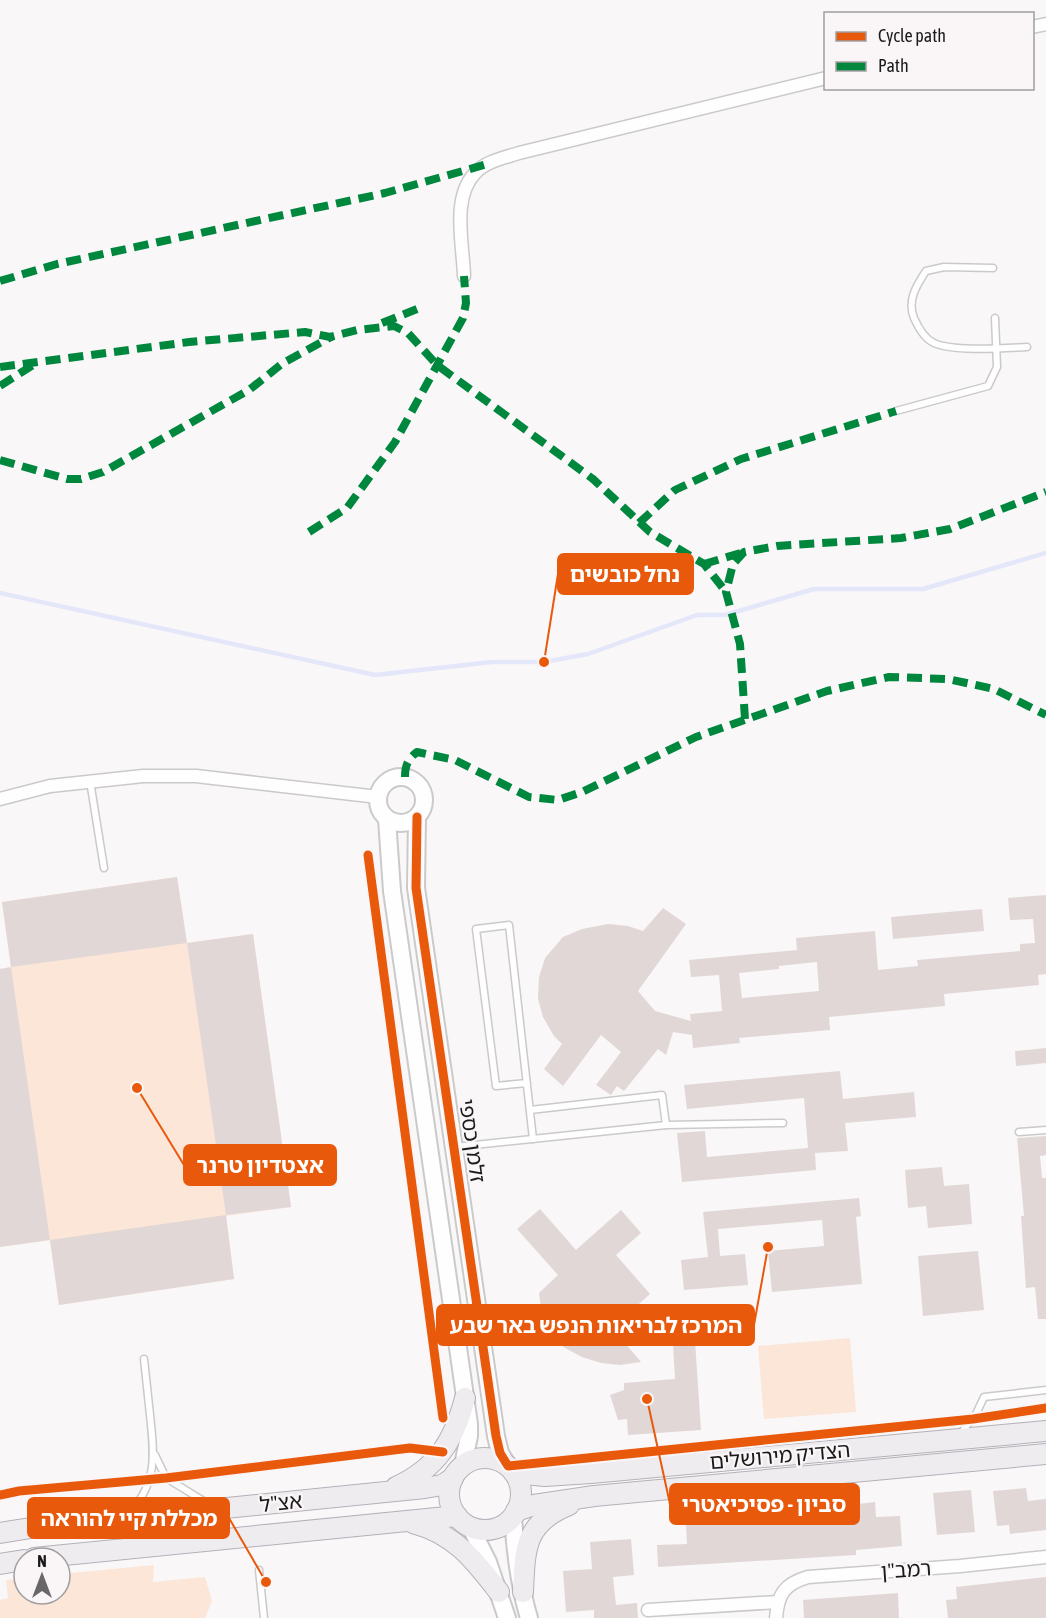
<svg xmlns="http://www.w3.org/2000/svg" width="1046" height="1618" font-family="'Asap Condensed','Noto Sans Hebrew',sans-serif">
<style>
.green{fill:#fce6d8}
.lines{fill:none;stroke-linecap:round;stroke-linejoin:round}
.stream{stroke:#e4e6fa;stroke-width:4.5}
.building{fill:#e2d7d7;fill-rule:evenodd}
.lane-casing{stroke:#cbcaca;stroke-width:9}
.street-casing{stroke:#cbcaca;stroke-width:15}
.secondary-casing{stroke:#cbcaca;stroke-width:20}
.primary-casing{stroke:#b5b0b8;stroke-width:22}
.lane{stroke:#fefefe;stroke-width:6}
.street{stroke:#fefefe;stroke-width:12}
.secondary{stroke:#fefefe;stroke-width:16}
.primary{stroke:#efecf0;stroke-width:20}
.quiet{stroke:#00873e;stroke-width:8;stroke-dasharray:15 8;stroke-linecap:butt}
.cycleway-casing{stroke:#faf6f8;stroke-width:13}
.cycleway{stroke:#e8590c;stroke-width:9}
.labels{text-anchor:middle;stroke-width:4.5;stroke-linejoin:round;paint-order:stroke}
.street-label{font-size:21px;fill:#1b1a1b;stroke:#faf6f8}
.leader{fill:none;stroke:#e8590c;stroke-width:2}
.callout-dot{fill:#e8590c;stroke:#faf6f8;stroke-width:2}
.callout{fill:#e8590c;stroke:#e8590c;stroke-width:2}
.callout-label{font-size:22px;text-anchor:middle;font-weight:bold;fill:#fff}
</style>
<rect width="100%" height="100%" fill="#f9f7f8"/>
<g class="green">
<polygon points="177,877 187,943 253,934 291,1207 226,1216 234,1279 59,1305 50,1240 0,1247 0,969 11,967 2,902"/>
<polygon points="850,1338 856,1412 764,1419 758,1346"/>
<polygon points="154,1565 153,1582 205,1577 212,1601 205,1618 0,1618 0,1600 8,1598 6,1580 24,1578 24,1594 60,1594 60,1574"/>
</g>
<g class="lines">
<polyline class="stream" points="0,593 375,675 492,662 544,662 588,654 697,615 725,615 814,589 923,589 1046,553"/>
</g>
<g class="building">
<polygon points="177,877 187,943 11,967 2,902"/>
<path d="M1046,895V974L1038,975L1039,985L944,994L945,1006L829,1017L830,1030L739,1038L740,1043L693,1048L692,1035L673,1032L666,1055L658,1049L624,1091L617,1086L611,1095L596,1085L621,1052L601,1035L563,1086L544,1069L562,1044L554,1036L543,1017L538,999L539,977L545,958L563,937L582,929L608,924L628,926L643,931L663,908L686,924L638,991L655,1011L691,1021L690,1014L722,1011L719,975L691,977L689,960L797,950L796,938L875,931L878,970L918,966L917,960L1020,951V944L1035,943L1033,919L1010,920L1008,898ZM817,962L819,991L742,998L739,973L779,969V966Z"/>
<polygon points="982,909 984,931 893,939 891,917"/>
<polygon points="253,934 291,1207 226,1215 187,943"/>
<polygon points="11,967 50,1240 0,1247 0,969"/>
<polygon points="1046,1048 1046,1063 1016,1066 1015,1051"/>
<polygon points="840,1071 843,1099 914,1092 916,1117 845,1123 848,1151 815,1153 816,1170 682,1182 677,1133 705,1131 707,1157 808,1148 804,1098 687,1109 684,1085"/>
<polygon points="1046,1136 1046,1155 1040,1156 1042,1178 1046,1178 1046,1319 1038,1319 1035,1287 1026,1288 1021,1216 1024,1216 1017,1138"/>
<polygon points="942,1167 944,1186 969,1184 972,1224 928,1228 926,1206 908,1208 905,1170"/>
<polygon points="859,1198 861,1216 856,1217 862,1284 772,1292 768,1251 824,1246 822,1220 718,1229 720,1256 745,1254 748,1285 684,1290 681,1260 708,1257 703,1212"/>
<polygon points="540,1209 576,1250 621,1210 641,1233 616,1255 650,1294 612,1328 641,1362 620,1365 601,1363 582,1357 565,1348 554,1338 542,1317 539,1293 558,1275 517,1229"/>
<polygon points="226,1215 234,1279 59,1305 50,1240"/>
<polygon points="978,1251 984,1310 923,1316 918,1256"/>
<polygon points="695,1341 701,1430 628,1435 627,1419 618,1420 610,1395 624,1390 624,1383 675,1379 673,1343"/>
<polygon points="1026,1488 1028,1501 1046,1499 1046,1530 1010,1534 1009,1525 997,1526 993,1491"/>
<polygon points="971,1490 975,1532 937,1535 933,1493"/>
<polygon points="875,1502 876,1517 900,1516 902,1546 856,1550 856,1555 658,1567 657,1545 687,1544 686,1524 858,1513 858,1504"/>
<polygon points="631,1539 634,1575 613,1577 616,1605 637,1603 638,1618 594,1618 594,1610 566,1612 563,1571 592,1569 590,1542"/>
<polygon points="1046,1577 1046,1618 948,1618 946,1600 957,1599 956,1587"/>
<polygon points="898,1593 899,1618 804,1618 803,1600"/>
</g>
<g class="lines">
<defs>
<g id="lane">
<path d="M993,268L944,267L926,271C916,286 907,301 914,318C918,327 925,339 934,343C954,352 1005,348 1027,347"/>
<polyline points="896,411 988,386 997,367 995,318"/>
<polyline points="90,781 104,868"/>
<polyline points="527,1083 496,1086 476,929 509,925 533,1139"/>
<polyline points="530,1110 662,1095 666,1125"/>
<polyline points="1019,1132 1046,1130"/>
<polyline points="455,1147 666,1125 783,1123"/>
<polyline points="961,1433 976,1414 984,1397 1046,1390"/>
<polyline points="155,1455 166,1478 207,1503"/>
<path d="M130,1512C158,1482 154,1453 150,1415C148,1397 146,1378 144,1359"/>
<polyline points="259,1570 264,1618"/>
</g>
<g id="street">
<polyline points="1032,27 1046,24"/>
<path d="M464,276C463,243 451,197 476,172C487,161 504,158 519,153L826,78"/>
<polyline points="0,799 50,786 143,776 196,776 378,797"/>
<polyline points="648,1610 778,1602"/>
<path d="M776,1618C778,1594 784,1584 808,1577L960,1566L1046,1557"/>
</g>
<g id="secondary">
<circle cx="401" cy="800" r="23"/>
<polyline points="417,817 416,888 496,1436 500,1453 508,1466"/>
<polyline points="387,819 392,891 469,1424 469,1436 463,1465"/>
<path d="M513,1516C515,1550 519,1585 529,1618"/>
<polyline points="470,1526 488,1562 507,1618"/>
</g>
<g id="primary">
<circle cx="485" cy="1494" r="36"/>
<polyline points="514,1473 545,1476 591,1473 1046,1431"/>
<path d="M396,1487C437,1468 454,1441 465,1398"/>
<polyline points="516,1511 534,1505 594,1496 1046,1454"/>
<path d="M413,1523C455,1534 474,1560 499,1592"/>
<polyline points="0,1533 37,1527 425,1488 442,1485 453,1478"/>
<polyline points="34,1558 457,1516"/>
<polyline points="0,1564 24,1560"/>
<path d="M523,1592C525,1549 524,1523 569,1505"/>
</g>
</defs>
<use href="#lane" class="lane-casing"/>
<use href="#street" class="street-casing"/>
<use href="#secondary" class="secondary-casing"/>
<use href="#primary" class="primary-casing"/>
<use href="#lane" class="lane"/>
<use href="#street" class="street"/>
<use href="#secondary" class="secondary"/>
<use href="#primary" class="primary"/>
<g class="quiet">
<polyline points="0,281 57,264 385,193 491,163"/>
<polyline points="382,323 417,309"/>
<polyline points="0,367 189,342 305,332 330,337 357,330 394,326 408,333 437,365 593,479 650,532 704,564 726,592"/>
<polyline points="0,386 33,365"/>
<polyline points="0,460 67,479 81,479 103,472 249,390 283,363 333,336"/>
<polyline points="639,523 675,490 741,459 896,411"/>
<polyline points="309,532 347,508 395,442 463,318 466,303 464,276"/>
<polyline points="704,564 741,553"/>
<polyline points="745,719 740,644 726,592 733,564 744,552 777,546 901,538 950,529 1046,492"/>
<path d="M405,777C405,765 408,759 417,752L455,760L529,797L558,800L582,792L696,737L827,691L889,677L948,679L994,689L1046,715"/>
</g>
<defs>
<g id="cycleway">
<polyline points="417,817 416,888 496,1436 500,1453 508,1466 973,1419 1046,1408"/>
<polyline points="368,855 443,1418"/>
<polyline points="0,1495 19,1491 166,1478 410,1448 443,1452"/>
</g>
</defs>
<use href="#cycleway" class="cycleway-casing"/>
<use href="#cycleway" class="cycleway"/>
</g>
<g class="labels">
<g class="street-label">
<text transform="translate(472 1141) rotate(82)" y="7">זלמן כספי</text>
<text transform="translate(780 1456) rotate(-5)" y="7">הצדיק מירושלים</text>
<text transform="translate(281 1503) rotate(-6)" y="7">אצ"ל</text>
<text transform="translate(906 1570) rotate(-4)" y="7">רמב"ן</text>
</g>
</g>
<path class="leader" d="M544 662L558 574M137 1088L184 1165M768 1247L754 1325M647 1399L670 1504M266 1582L229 1518"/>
<g class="callout-dot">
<circle cx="544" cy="662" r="6"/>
<circle cx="137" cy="1088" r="6"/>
<circle cx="768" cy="1247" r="6"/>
<circle cx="647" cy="1399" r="6"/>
<circle cx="266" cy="1582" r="6"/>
</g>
<g class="callout">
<rect x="558" y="554" width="135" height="40" rx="6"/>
<rect x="184" y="1145" width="152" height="40" rx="6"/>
<rect x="437" y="1305" width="317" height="40" rx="6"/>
<rect x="670" y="1484" width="189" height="40" rx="6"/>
<rect x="28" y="1498" width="201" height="40" rx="6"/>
</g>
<g class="callout-label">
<text x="625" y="582">נחל כובשים</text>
<text x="260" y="1173">אצטדיון טרנר</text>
<text x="596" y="1333">המרכז לבריאות הנפש באר שבע</text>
<text x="764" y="1512">סביון - פסיכיאטרי</text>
<text x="129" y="1526">מכללת קיי להוראה</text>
</g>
<rect x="824" y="12" width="210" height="78" fill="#faf6f8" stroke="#a19ea0" stroke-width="1.5"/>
<rect x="836" y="32" width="30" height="9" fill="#e8590c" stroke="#a19ea0" stroke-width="1.5"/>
<text x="878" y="42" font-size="18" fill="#1b1a1b">Cycle path</text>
<rect x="836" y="62" width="30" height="9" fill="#00873e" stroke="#a19ea0" stroke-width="1.5"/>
<text x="878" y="72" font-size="18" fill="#1b1a1b">Path</text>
<g transform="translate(42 1576)"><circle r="28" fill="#faf6f8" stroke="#a19ea0" stroke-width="1.5"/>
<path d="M0-4.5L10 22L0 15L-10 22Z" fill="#696768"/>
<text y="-9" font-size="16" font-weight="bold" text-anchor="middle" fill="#1b1a1b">N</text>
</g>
</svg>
